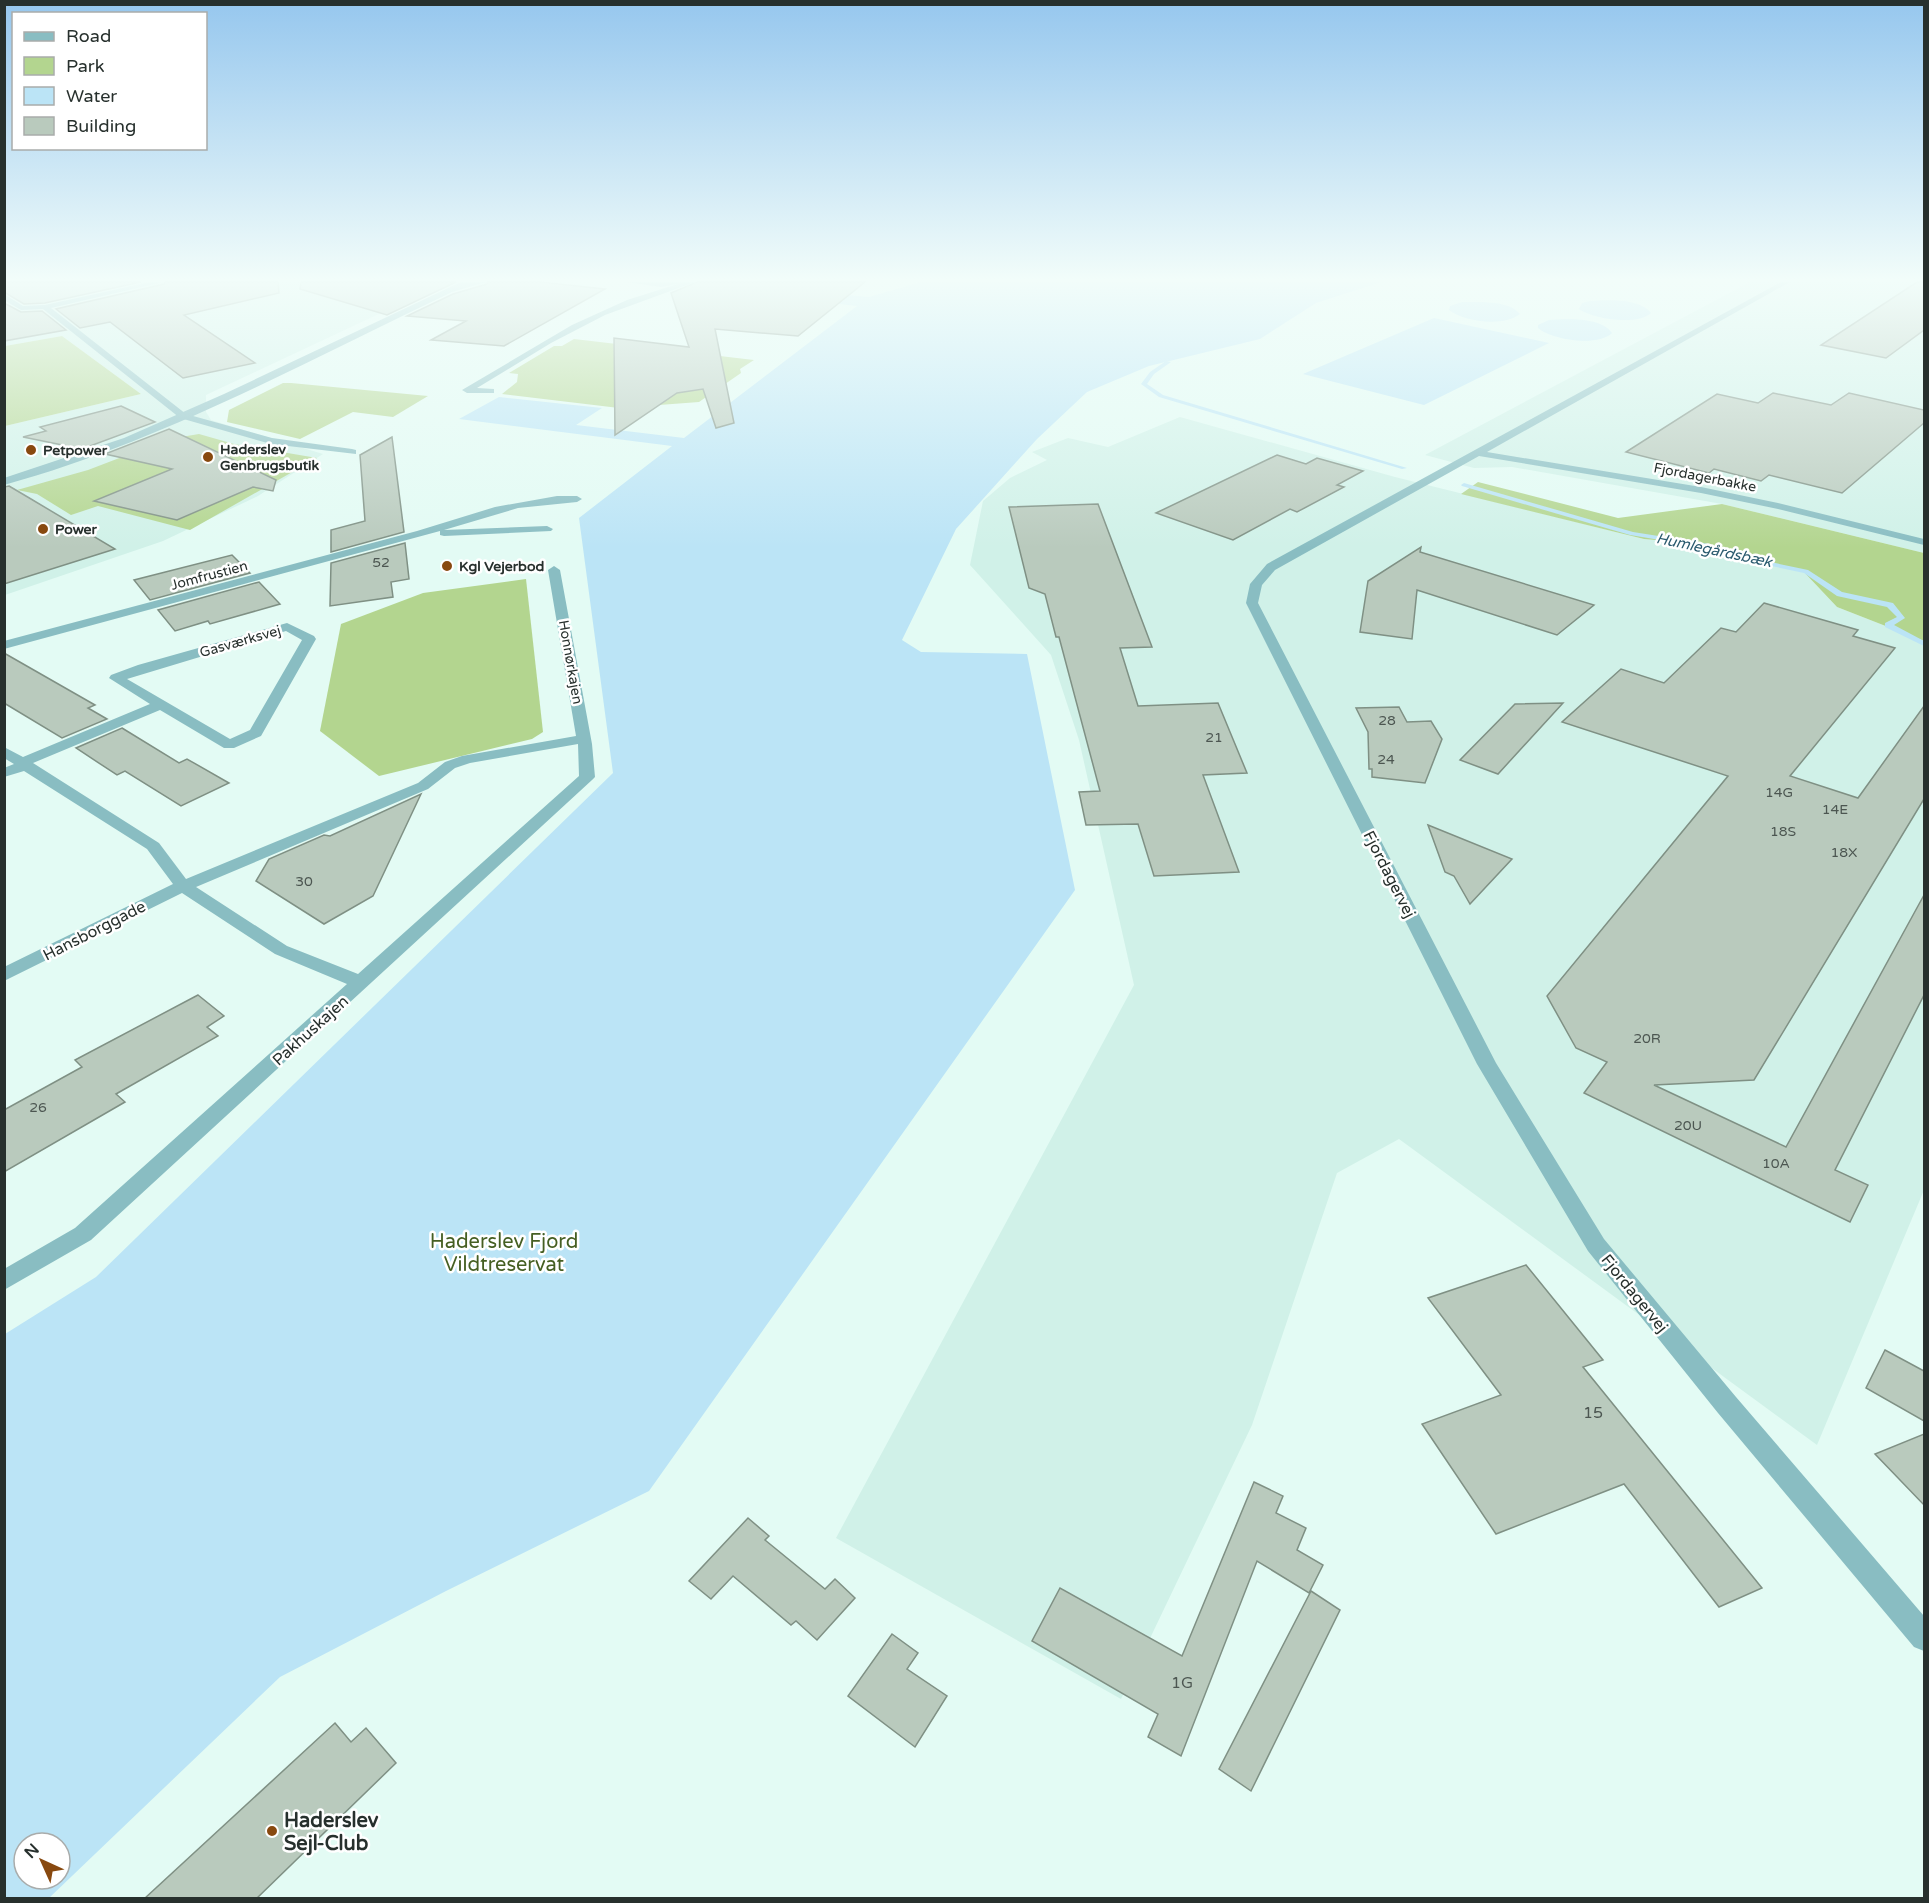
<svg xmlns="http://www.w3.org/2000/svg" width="1929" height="1903" font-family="'Varela Round',sans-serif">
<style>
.built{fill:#d0f1e8}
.green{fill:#b3d58f}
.water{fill:#bbe4f6;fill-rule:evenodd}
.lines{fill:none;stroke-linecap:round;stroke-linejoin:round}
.stream{fill:#bbe4f6;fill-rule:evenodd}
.building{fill:#b9cabd;stroke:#7f9084;stroke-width:1.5}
.minor{fill:#89bdc2;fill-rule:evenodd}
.tertiary{fill:#89bdc2;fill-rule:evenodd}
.poi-dot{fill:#88490f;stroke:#fff;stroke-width:2}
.labels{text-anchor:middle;stroke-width:5;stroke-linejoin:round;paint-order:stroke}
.far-poi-label{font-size:14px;font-weight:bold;fill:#27302d;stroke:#fff;text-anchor:start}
.far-street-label{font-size:14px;fill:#27302d;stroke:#fff}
.number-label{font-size:14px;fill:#4c5651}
.far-water-label{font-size:15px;font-style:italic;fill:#2a5a6e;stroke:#fff}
.street-label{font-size:16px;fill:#27302d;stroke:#fff}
.near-number-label{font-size:16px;fill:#4c5651}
.near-park-label{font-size:20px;fill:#455f23;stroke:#fff}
.near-poi-label{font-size:20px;font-weight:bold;fill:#27302d;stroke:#fff;text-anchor:start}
</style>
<rect width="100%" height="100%" fill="#e3fbf4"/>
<g class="built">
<polygon points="5,282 447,282 206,395 206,412 211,420 323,454 258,496 163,541 5,595 5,426 141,394 62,336 5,346"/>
<polygon points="1750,282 1924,282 1924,553 1722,504 1512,467 1474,468 1425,455"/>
<polygon points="1180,417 1395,477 1644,539 1700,544 1803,571 1837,607 1924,641 1924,1190 1817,1445 1399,1139 1337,1173 1252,1425 1121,1699 836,1538 1134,985 1079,740 1051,655 970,565 983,501 1010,478 1047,460 1032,452 1068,438 1108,447"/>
</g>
<g class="green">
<polygon points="62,336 141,394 5,426 5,346"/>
<polygon points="574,339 754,360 740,369 741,373 699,402 619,408 502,394 517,382 518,374 509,373 554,346 562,346"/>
<polygon points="283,383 291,383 428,396 393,417 353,412 300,439 227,422 229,410"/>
<polygon points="199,434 234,444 317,458 190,530 98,506 71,515 37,494 17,490 88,470 169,439"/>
<polygon points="1478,482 1618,518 1722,504 1924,553 1924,641 1837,607 1803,571 1700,544 1644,539 1461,494"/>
<polygon points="526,579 543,732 532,739 379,776 320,731 341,624 423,593"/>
</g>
<g class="water">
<path d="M720,282L752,287L869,297L921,282H1381L1316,303L1260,339L1149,366L1087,392L1037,439L956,529L902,640L921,652L1027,654L1075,890L649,1491L446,1591L280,1677L49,1898H5V1334L96,1277L613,773L579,518L672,446L459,419L499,397L602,408L576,425L684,438L857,306L695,288ZM24,1843H60V1879H24Z"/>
<path d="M1590,301C1607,300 1639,298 1651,313C1637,326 1593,319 1579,309L1582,303Z"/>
<path d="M1484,302C1496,303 1512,304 1520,314C1504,327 1464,322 1449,310L1450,306L1462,302Z"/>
<polygon points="1434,318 1549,343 1424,405 1303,374"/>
<path d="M1549,320C1567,319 1601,317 1612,333C1598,347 1552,340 1538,328V325Z"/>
</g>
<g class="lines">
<g class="stream">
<polygon points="1166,361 1171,362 1154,374 1147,384 1163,395 1407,468 1402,469 1159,397 1141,384 1150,372"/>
<polygon points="1464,483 1633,532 1709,544 1756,559 1808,570 1842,592 1893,603 1905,618 1894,625 1924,641 1924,646 1885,627 1885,623 1897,617 1887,607 1837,596 1804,573 1753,562 1708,548 1630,535 1462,486 1461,485"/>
</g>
</g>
<g class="building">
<polygon points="4,282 141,282 45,303 24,304 4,292"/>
<polygon points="165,282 278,282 279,293 184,315 255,363 183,378 110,322 80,328 56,309 164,284"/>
<polygon points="301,282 456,282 387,315 300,289"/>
<polygon points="488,282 540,282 605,289 504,346 431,340 466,321 407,316 453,294 487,284"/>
<polygon points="697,282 865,282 798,336 715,329 734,423 716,428 703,389 677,393 615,435 614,338 689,347 671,293"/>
<polygon points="1917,282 1924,282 1924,330 1886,358 1821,345"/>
<polygon points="4,303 21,312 42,311 66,330 4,341"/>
<polygon points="1773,393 1831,405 1849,393 1924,410 1924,423 1842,493 1769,475 1761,481 1714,469 1709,473 1626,452 1717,394 1758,403"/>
<polygon points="121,406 155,422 82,449 23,437 46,431 40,427"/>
<polygon points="169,429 276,480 273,491 253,487 177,520 94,501 172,469 105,454"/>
<polygon points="392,437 404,532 331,552 331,530 365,521 360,455"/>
<polygon points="1277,455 1306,464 1317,458 1363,471 1337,485 1344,487 1297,512 1290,509 1233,540 1156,513"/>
<polygon points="9,486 31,499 115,549 4,584 4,487"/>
<polygon points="1098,504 1152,647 1120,648 1138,706 1218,703 1247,773 1203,775 1239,872 1154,876 1138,824 1086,825 1079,792 1100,791 1059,637 1056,637 1045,594 1029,588 1009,507"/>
<polygon points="405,543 409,579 391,582 393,597 330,606 331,563"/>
<polygon points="1421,547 1420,552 1594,605 1557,635 1417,590 1412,639 1360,632 1368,581"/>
<polygon points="232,555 250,573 150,600 134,580"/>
<polygon points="259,582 280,604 210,624 208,621 175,631 158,610"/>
<polygon points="1764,603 1858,630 1853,636 1895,648 1790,776 1858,798 1924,706 1924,799 1754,1080 1654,1085 1786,1147 1924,895 1924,995 1835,1170 1868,1185 1850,1222 1584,1093 1607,1062 1576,1048 1547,996 1728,776 1562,722 1621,669 1664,683 1721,628 1736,632"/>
<polygon points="4,653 95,705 88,708 107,719 62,738 4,703"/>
<polygon points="1563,703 1498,774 1460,760 1515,704"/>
<polygon points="1399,707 1407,722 1431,721 1442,739 1425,783 1372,777 1372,769 1369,769 1368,732 1356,708"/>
<polygon points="122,728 179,763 187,759 229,783 181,806 125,771 117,775 76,748"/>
<polygon points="421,794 373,896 324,924 256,881 269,859 324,835 330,836"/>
<polygon points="1428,825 1512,859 1470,904 1454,876 1445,872"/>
<polygon points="198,995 224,1016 207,1027 218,1036 116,1094 125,1102 4,1172 4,1110 82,1067 75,1060"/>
<polygon points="1526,1265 1603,1360 1583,1367 1762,1588 1719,1607 1624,1484 1496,1534 1422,1424 1501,1395 1428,1298"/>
<polygon points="1885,1350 1924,1371 1924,1421 1866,1388"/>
<polygon points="1924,1434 1924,1505 1875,1454"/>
<polygon points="1254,1482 1283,1496 1276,1513 1306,1528 1297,1550 1323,1565 1309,1593 1257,1561 1181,1756 1148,1737 1158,1714 1032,1641 1060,1588 1182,1656"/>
<polygon points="748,1518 769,1536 765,1540 825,1589 835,1579 855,1598 817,1640 796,1621 791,1625 733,1576 711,1599 689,1581"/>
<polygon points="1311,1591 1340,1610 1251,1791 1219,1769"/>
<polygon points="892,1634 918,1653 907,1669 947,1696 915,1747 848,1696"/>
<polygon points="335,1723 351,1742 366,1728 396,1763 256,1899 144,1899"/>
</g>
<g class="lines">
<g class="minor">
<polygon points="150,282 163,282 51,308 186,414 272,438 352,449 356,450 356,454 271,444 180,418 43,309 21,310 4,300 4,294 23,306 45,305"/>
<polygon points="684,282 695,282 605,315 551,343 477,388 494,389 494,393 467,393 462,390 572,325 627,300"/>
<polygon points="1781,282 1790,282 1487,452 1701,487 1778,503 1924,539 1924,545 1778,509 1701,493 1479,456 1275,570 1262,585 1258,603 1496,1063 1604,1239 1736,1397 1924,1616 1924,1651 1914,1647 1718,1413 1588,1251 1477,1064 1246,603 1250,584 1267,564"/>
<polygon points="557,496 577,496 582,499 577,502 518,508 444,530 547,526 553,529 551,531 444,536 440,535 440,531 4,649 4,641 417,531 495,507"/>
<path d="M554,566L560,570L592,744L595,777L592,780L91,1240L4,1290V1269L75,1228L347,984L275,954L182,893L4,981V967L173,884L147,849L24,771L4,777V768L14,764L4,758V747L23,757L150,704L109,678L111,675L138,665L287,623L314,636L316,639L261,736L234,748H224L160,710L33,763L159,843L186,879L418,783L445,762L462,756L576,736L548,570ZM286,631L302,640L250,730L230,739L127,679ZM578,744L579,776L358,974L287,946L196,887L428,789L455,768L470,763Z"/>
</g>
<g class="tertiary">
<path d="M461,282H486L452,292C307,361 161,442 4,485V478L124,438L224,394Z"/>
<polygon points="626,282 689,282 661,287"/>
</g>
</g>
<linearGradient id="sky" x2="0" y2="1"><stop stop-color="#96c7ee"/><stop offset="0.51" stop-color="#f2fdfa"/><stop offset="1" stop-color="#f2fdfa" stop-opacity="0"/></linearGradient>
<rect width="1929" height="548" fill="url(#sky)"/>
<g class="poi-dot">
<circle cx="31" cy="450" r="6"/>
<circle cx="208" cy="457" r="6"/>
<circle cx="43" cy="529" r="6"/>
<circle cx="447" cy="566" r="6"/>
<circle cx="272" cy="1831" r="6"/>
</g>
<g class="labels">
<g class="far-poi-label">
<text x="220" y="454">Haderslev<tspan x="220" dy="16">Genbrugsbutik</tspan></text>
<text x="43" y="455">Petpower</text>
<text x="55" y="534">Power</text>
<text x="459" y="571">Kgl Vejerbod</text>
</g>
<g class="far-street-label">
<text transform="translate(1705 477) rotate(11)" y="5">Fjordagerbakke</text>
<text transform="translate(209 575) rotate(-15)" y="5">Jomfrustien</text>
<text transform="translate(240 641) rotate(-16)" y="5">Gasværksvej</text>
<text transform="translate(571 662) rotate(80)" y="5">Honnørkajen</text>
</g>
<g class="number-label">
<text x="381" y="567">52</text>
<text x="1387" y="725">28</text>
<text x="1214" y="742">21</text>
<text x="1386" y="764">24</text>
<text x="1779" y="797">14G</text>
<text x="1835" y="814">14E</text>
<text x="1783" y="836">18S</text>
<text x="1844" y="857">18X</text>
<text x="304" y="886">30</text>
<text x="1647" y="1043">20R</text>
<text x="38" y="1112">26</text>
<text x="1688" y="1130">20U</text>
<text x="1776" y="1168">10A</text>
</g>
<g class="far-water-label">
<text transform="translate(1714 550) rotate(12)" y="5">Humlegårdsbæk</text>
</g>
<g class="street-label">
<text transform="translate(1390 874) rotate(63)" y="6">Fjordagervej</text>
<text transform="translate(94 930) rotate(-27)" y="6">Hansborggade</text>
<text transform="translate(310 1030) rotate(-42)" y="6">Pakhuskajen</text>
<text transform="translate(1635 1293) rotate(51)" y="6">Fjordagervej</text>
</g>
<g class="near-number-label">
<text x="1593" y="1418">15</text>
<text x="1182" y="1688">1G</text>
</g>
<g class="near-park-label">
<text x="504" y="1248">Haderslev Fjord<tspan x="504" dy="23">Vildtreservat</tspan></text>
</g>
<g class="near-poi-label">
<text x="284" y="1827">Haderslev<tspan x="284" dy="23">Sejl-Club</tspan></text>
</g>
</g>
<rect width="1929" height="1903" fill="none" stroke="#27302d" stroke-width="12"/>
<rect x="12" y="12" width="195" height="138" fill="#ffffff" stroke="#a9acab" stroke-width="1.5"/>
<rect x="24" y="32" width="30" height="9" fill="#89bdc2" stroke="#a9acab" stroke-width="1.5"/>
<text x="66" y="42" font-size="18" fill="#27302d">Road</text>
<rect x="24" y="57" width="30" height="18" fill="#b3d58f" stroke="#a9acab" stroke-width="1.5"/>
<text x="66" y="72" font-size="18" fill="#27302d">Park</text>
<rect x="24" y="87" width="30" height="18" fill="#bbe4f6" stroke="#a9acab" stroke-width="1.5"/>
<text x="66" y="102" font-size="18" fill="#27302d">Water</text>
<rect x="24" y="117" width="30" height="18" fill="#b9cabd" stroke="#a9acab" stroke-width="1.5"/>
<text x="66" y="132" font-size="18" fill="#27302d">Building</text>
<g transform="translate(42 1861) rotate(315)"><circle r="28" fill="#ffffff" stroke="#a9acab" stroke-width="1.5"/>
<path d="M0-4.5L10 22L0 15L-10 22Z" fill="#88490f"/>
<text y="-9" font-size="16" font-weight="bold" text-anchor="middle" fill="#27302d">N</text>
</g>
</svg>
